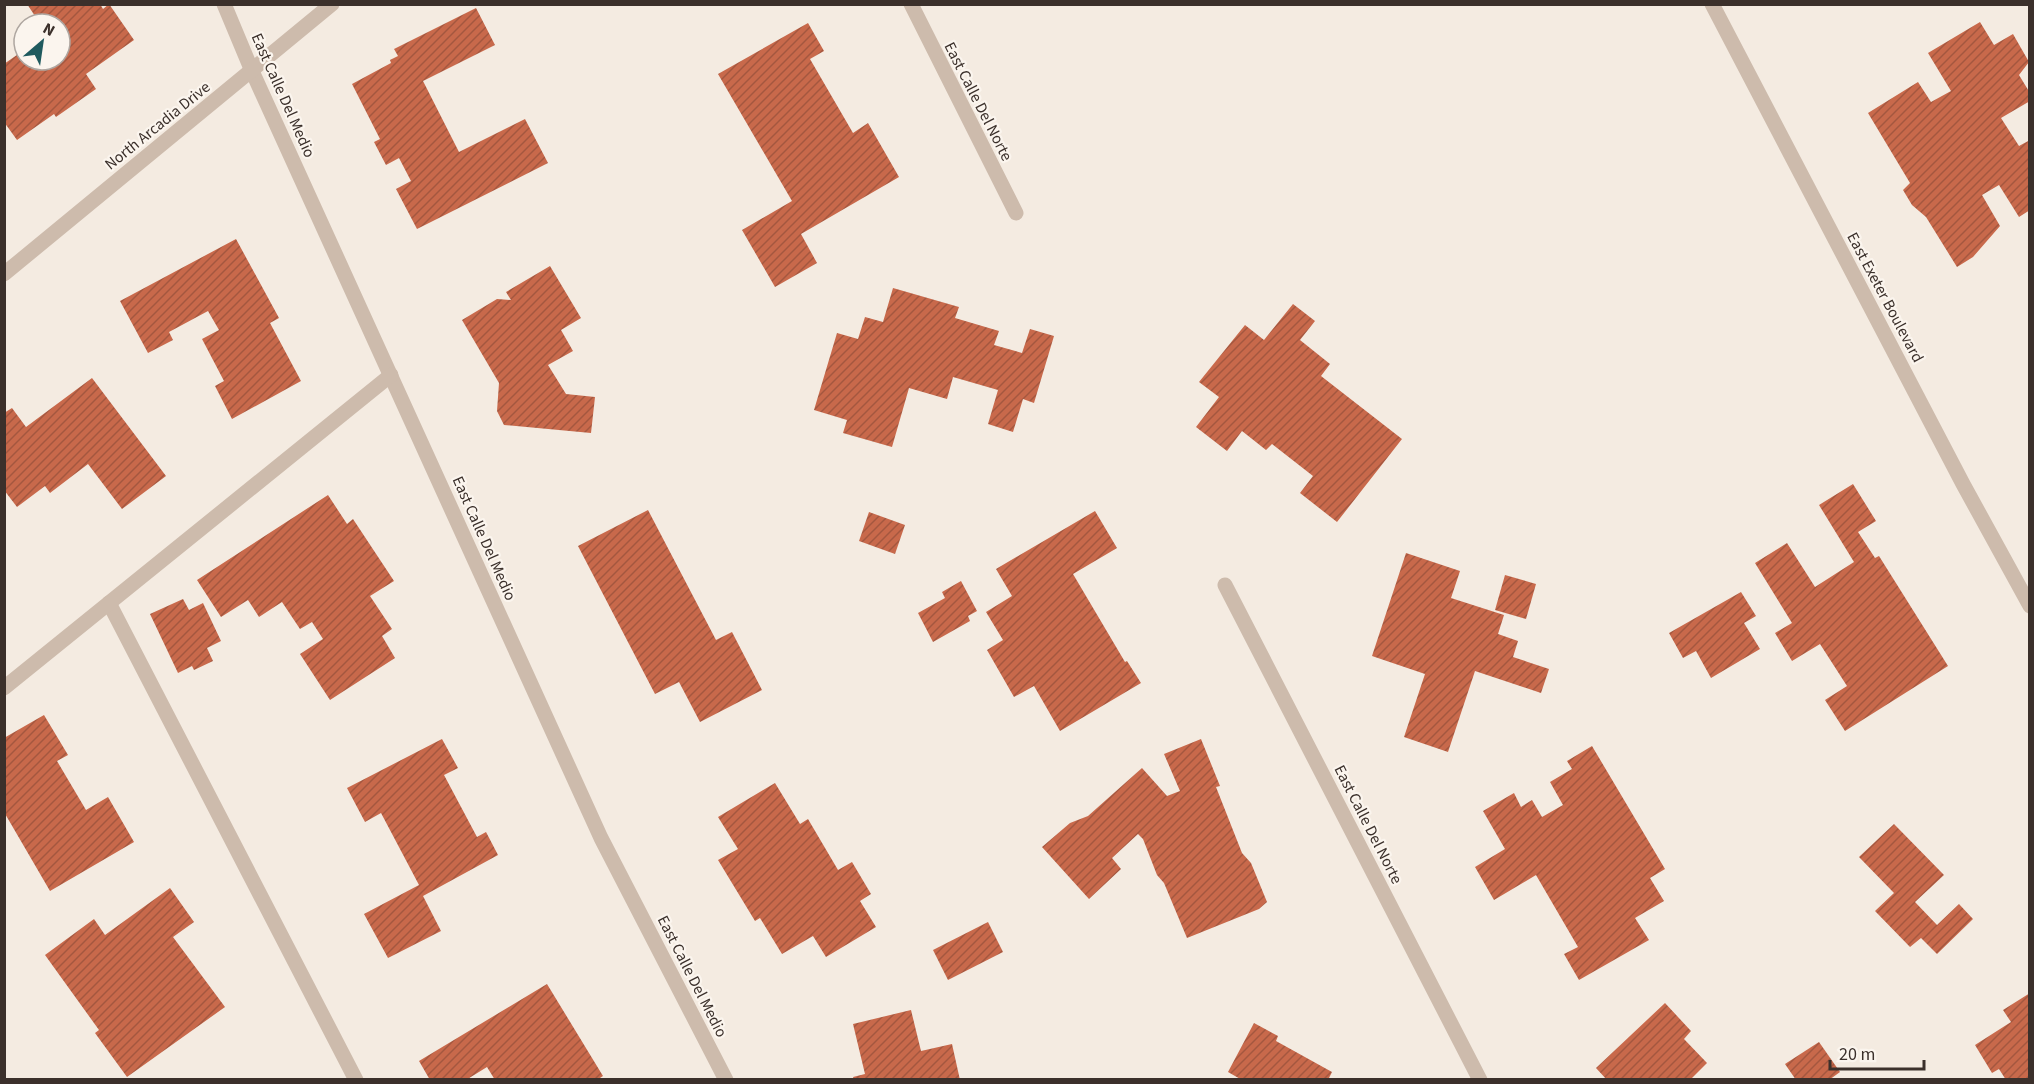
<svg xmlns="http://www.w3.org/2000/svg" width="2034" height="1084" font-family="'Source Sans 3',sans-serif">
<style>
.building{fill:url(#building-hatch)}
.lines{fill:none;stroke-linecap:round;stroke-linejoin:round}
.minor{stroke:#cdbbac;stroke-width:15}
.labels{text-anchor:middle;stroke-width:4.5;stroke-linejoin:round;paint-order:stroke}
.street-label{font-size:16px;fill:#3b302b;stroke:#fbf5ee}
</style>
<defs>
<pattern id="building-hatch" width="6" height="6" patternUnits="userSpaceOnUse" patternTransform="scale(1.5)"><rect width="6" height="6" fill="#c8694b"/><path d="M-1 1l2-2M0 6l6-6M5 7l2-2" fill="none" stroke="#a4573f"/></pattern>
</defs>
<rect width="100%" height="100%" fill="#f4ebe1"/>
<g class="building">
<polygon points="27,4 100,4 103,9 109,4 134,40 86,74 96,89 56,117 54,114 17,140 4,122 4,64 24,50 24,60 60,60 60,24 36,24 37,19"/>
<polygon points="476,8 495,45 423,81 459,152 525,119 548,163 417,229 396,189 411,181 399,158 386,165 374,142 380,139 352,84 391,63 390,60 398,56 394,49"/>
<polygon points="1980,22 1994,45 2013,34 2029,62 2019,75 2030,93 2030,101 2001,118 2019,146 2030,140 2030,210 2019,217 1999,185 1982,195 2000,226 1973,257 1957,267 1926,217 1912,205 1903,190 1910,183 1868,113 1918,82 1931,102 1951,91 1928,53"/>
<polygon points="808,23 824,51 810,59 853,133 868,123 899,177 801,234 817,263 775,287 742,230 792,201 718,74"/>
<polygon points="236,239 279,318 270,323 301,381 232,419 215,386 224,381 202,339 219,330 208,311 169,332 173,340 148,353 120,301"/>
<polygon points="550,266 581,318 561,330 573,351 548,365 566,394 595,397 591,433 504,425 497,411 499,383 462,320 497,299 511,300 506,292"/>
<polygon points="893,288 959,307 955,318 999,331 994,345 1022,353 1030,329 1054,336 1034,403 1023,399 1013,432 988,424 998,390 953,377 947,399 909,388 892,447 843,433 847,420 814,410 837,333 858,339 865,317 883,322"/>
<polygon points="1293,304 1315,321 1300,340 1330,364 1321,376 1402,439 1337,522 1300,493 1313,476 1272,444 1266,450 1242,431 1227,451 1196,427 1219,397 1199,382 1245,325 1264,340"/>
<polygon points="92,378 166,476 122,509 88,464 50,493 45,486 17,507 4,490 4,413 12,408 26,427"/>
<polygon points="1853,484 1876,521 1858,532 1875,558 1879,556 1948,666 1845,731 1825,700 1847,686 1820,644 1792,661 1775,633 1792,623 1755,563 1787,543 1815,587 1854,562 1819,505"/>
<polygon points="328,495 347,524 353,519 394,581 370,596 392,629 382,636 395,658 330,700 300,654 323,639 312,622 300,629 282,602 259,617 248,600 221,617 197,580"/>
<polygon points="648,510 716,640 732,632 762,690 700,722 679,682 655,694 578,546"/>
<polygon points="1095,511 1117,548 1073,574 1125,662 1127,661 1141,683 1060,731 1034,686 1014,697 987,650 1003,640 986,612 1012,596 996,569"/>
<polygon points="869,512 905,525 895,554 859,541"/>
<polygon points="1406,553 1460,571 1451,598 1504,615 1498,634 1518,641 1513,657 1549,669 1541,693 1475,671 1448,752 1404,737 1425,674 1372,656"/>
<polygon points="1505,575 1536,584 1526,619 1495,610"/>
<polygon points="961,581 977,611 968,616 970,621 933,642 918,613 945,598 942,592"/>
<polygon points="1741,592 1756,616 1744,623 1760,649 1711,678 1696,651 1683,658 1669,633"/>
<polygon points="183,599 189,610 203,603 221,641 207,648 213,661 194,670 192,666 178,673 150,614"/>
<polygon points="44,715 68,755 57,761 86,810 108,797 134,842 50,891 4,812 4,738"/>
<polygon points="442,739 458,768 444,775 477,837 486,832 498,855 423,896 441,931 388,958 364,914 419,885 381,813 365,822 347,788"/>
<polygon points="1201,739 1220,786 1216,787 1242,853 1251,863 1267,902 1259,909 1187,938 1164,883 1157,875 1143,839 1138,834 1112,858 1121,869 1089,899 1042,847 1070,823 1088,816 1142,768 1167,796 1180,791 1164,754"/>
<polygon points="1592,746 1665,869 1650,878 1664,901 1635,918 1649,940 1579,980 1564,954 1578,947 1536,875 1494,900 1475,867 1505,849 1483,811 1514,793 1521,807 1532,800 1542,817 1563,805 1550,782 1572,769 1567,761"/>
<polygon points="775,783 800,824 808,819 838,870 852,862 871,894 860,901 876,927 826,957 813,936 782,954 760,918 755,921 718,860 738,849 718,817"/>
<polygon points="1894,824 1944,875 1915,902 1937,925 1959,904 1973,919 1937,954 1921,938 1910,947 1875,911 1894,893 1859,857"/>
<polygon points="170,888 194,922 173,937 225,1007 127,1077 95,1033 99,1030 45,955 94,919 105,935"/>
<polygon points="988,922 1003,952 948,980 933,950"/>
<polygon points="547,984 603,1076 597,1080 495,1080 487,1067 466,1080 430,1080 419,1061"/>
<polygon points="2030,993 2030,1080 2006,1080 1999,1069 1992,1073 1975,1045 2011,1022 2003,1010"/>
<polygon points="1665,1003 1691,1031 1684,1039 1707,1063 1690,1080 1607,1080 1596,1068"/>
<polygon points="911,1010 921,1051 952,1044 960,1080 854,1080 853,1077 865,1074 853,1024"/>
<polygon points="1254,1023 1278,1036 1276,1041 1332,1072 1328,1080 1242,1080 1228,1072"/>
<polygon points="1819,1042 1840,1072 1829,1080 1796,1080 1785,1064"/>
</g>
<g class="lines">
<g class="minor">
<polyline points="224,4 252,71 601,838 726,1080"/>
<polyline points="911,4 1016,213"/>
<polyline points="1712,4 1963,484 2030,606"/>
<polyline points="4,274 332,4"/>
<polyline points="1225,585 1480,1080"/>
<polyline points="109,603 356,1080"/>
<polyline points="4,688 391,375"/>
</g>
</g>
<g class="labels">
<g class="street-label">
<text transform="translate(284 95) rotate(66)" y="6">East Calle Del Medio</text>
<text transform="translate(979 101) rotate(63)" y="6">East Calle Del Norte</text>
<text transform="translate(157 125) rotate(-39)" y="6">North Arcadia Drive</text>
<text transform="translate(1886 297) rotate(62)" y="6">East Exeter Boulevard</text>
<text transform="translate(485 538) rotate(66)" y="6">East Calle Del Medio</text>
<text transform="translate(1369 824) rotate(63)" y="6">East Calle Del Norte</text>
<text transform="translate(693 976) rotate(63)" y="6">East Calle Del Medio</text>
</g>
</g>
<rect width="2034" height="1084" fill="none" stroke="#3b302b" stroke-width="12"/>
<g transform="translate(42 42) rotate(29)"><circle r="28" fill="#fbf5ee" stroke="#aea6a0" stroke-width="1.5"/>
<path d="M0-4.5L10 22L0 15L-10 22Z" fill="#1f5a5e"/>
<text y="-9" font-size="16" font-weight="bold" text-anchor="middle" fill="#3b302b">N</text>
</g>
<path d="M1830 1060v9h94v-9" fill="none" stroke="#3b302b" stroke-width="3"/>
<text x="1839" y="1060" font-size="18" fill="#3b302b" stroke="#fbf5ee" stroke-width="4.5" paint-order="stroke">20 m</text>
</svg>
